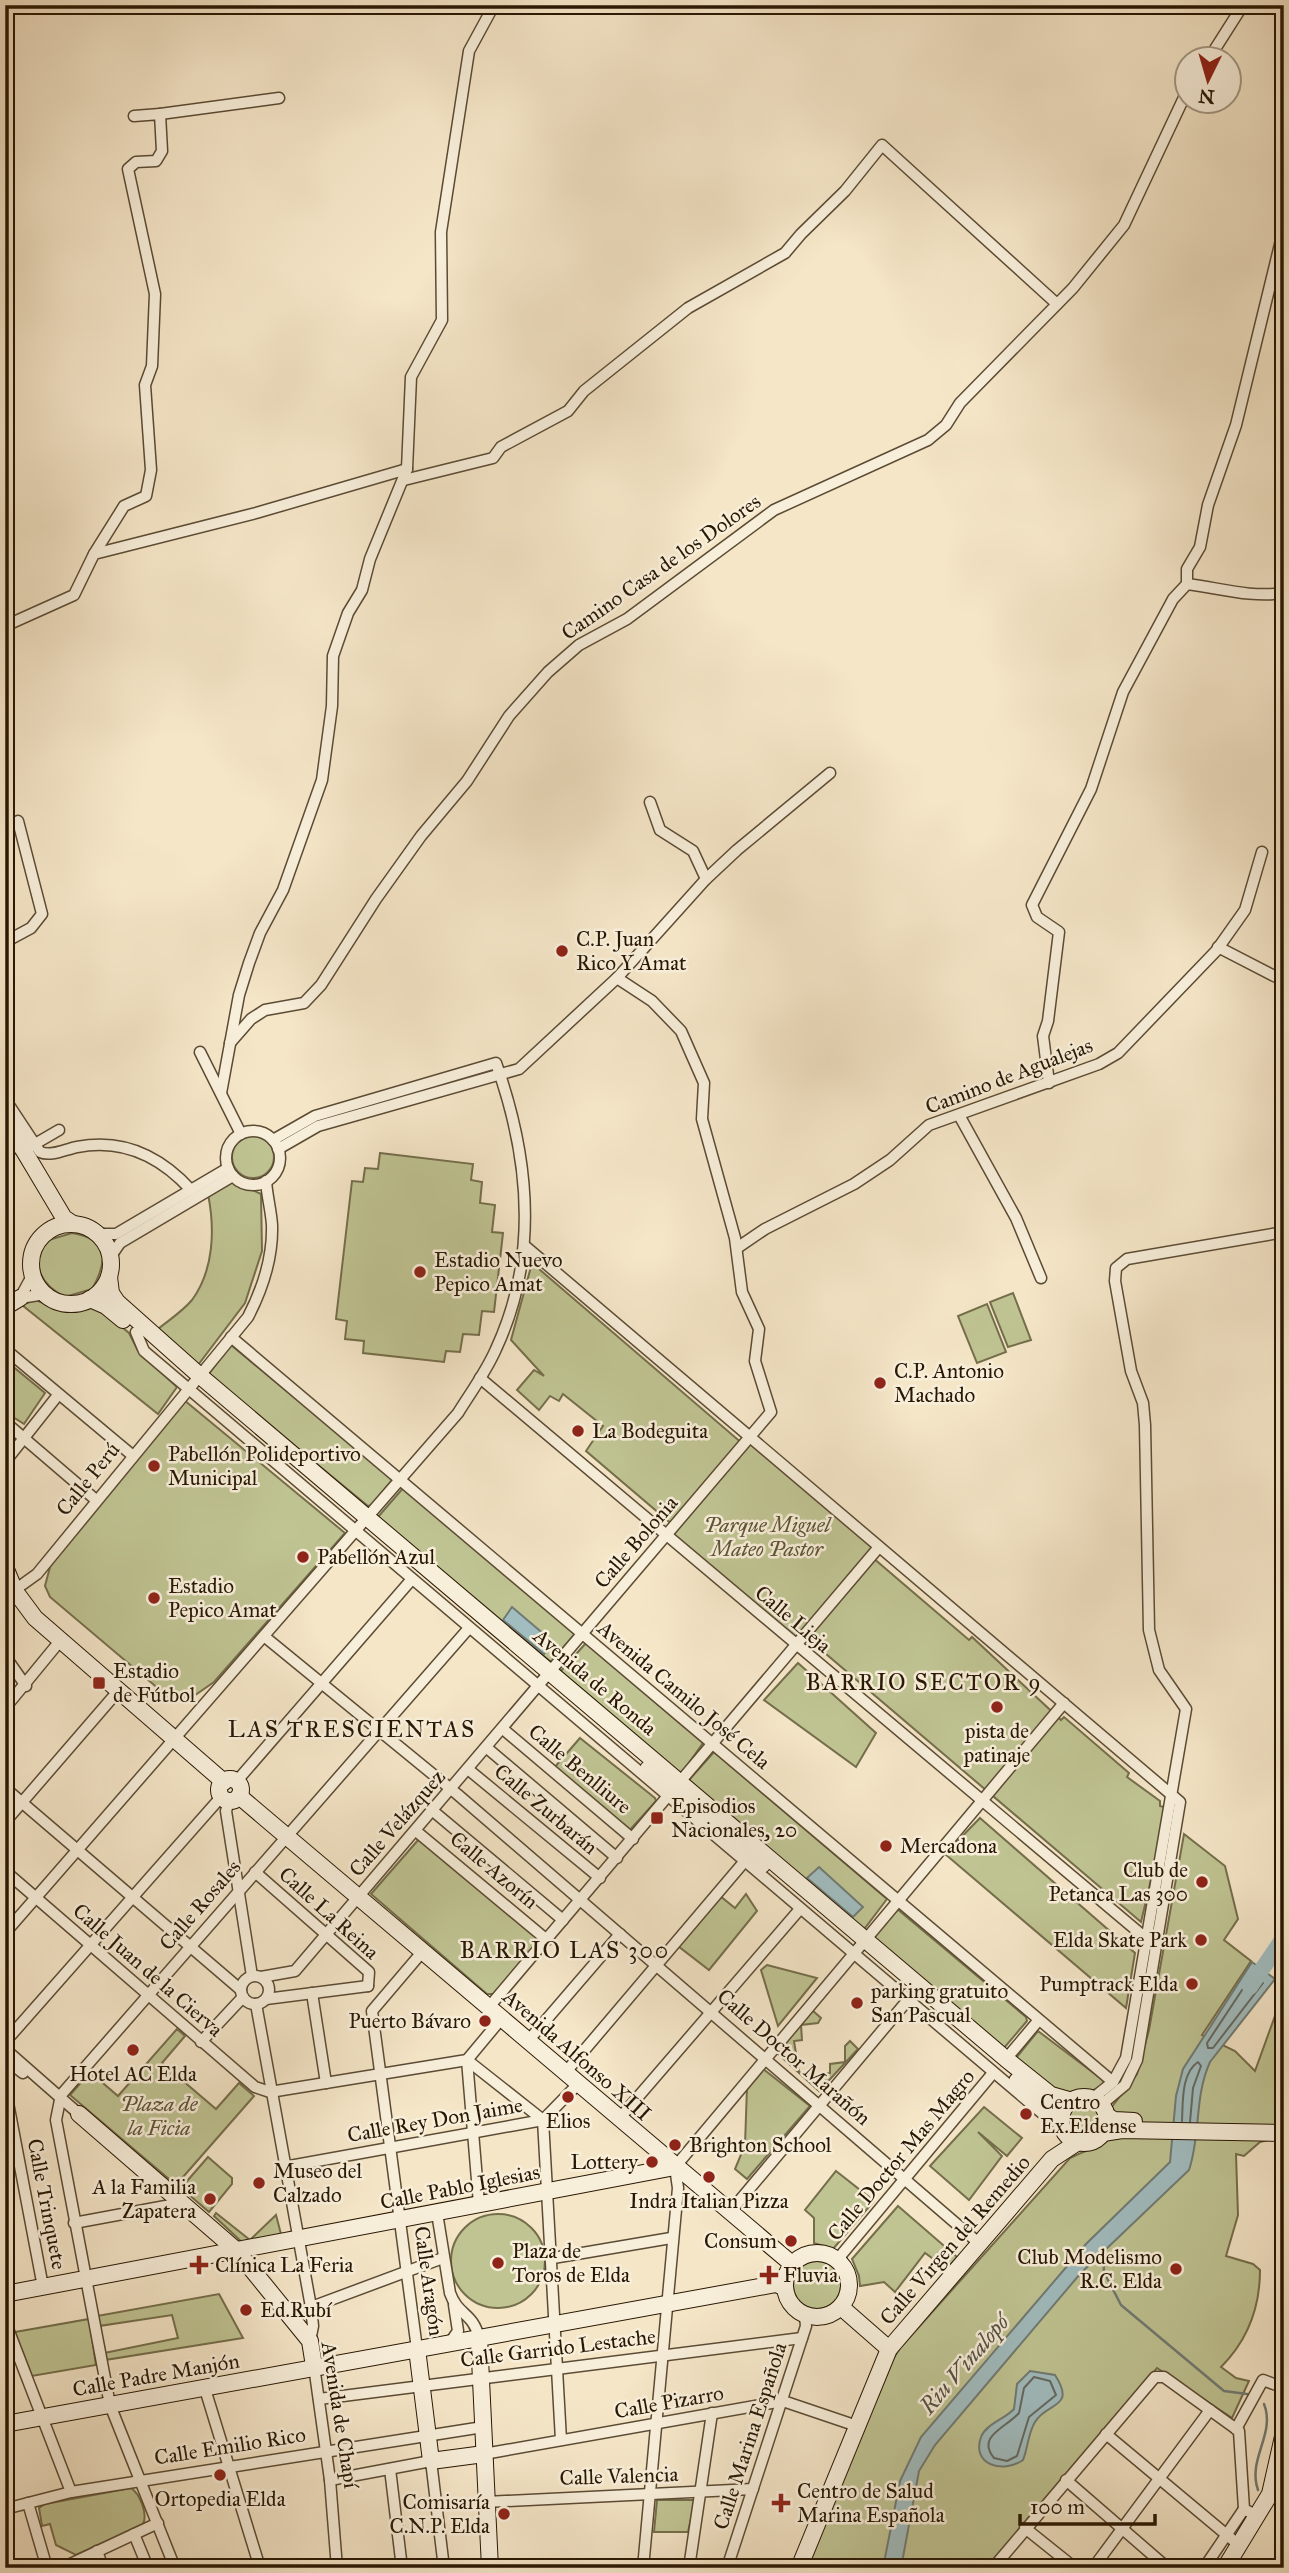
<svg xmlns="http://www.w3.org/2000/svg" width="1289" height="2573" font-family="'IM FELL Great Primer',serif">
<style>
.green{fill:#c0c493;stroke:#746e4b;stroke-width:2}
.water{fill:#a1bdc0;stroke:#717b74;stroke-width:2}
.lines{fill:none;stroke-linecap:round;stroke-linejoin:round}
.shore{stroke:#646a62;stroke-width:2}
.stream{stroke:#717b74;stroke-width:2.5}
.river{stroke:#a1bdc0;stroke-width:16}
.street-casing{stroke:#5b4b34;stroke-width:13}
.secondary-casing{stroke:#281703;stroke-width:18}
.street{stroke:#f8efdb;stroke-width:10}
.secondary{stroke:#f8efdb;stroke-width:16}
.poi-dot{fill:#8f2418;stroke:#f8efdb;stroke-width:2.5}
.labels{text-anchor:middle;stroke-width:5;stroke-linejoin:round;paint-order:stroke}
.street-label{font-size:21px;fill:#281703;stroke:#f8efdb}
.poi-label{font-size:21px;fill:#281703;stroke:#f8efdb;text-anchor:start}
.park-label{font-size:21px;font-style:italic;fill:#5d5435;stroke:#f8efdb}
.neighbourhood-label{font-size:23px;letter-spacing:2px;fill:#281703;stroke:#f8efdb}
.water-label{font-size:23px;font-style:italic;fill:#525145;stroke:#f8efdb}
</style>
<rect width="100%" height="100%" fill="#f5e6c8"/>
<filter id="stains"><feTurbulence type="fractalNoise" baseFrequency=".00286" numOctaves="4"/><feColorMatrix values="0 0 0 0 .2 0 0 0 0 .09 0 0 0 0 .02 0 0 0 .5 -.17"/></filter>
<radialGradient id="worn" r=".72"><stop offset=".6" stop-color="#630" stop-opacity="0"/><stop offset="1" stop-color="#630" stop-opacity=".3"/></radialGradient>
<g class="green">
<circle cx="253" cy="1157" r="21"/>
<polygon points="380,1153 473,1164 471,1180 482,1182 480,1203 495,1205 492,1232 503,1233 494,1312 482,1311 479,1335 463,1334 460,1352 446,1351 444,1362 363,1353 364,1341 345,1339 347,1321 336,1319 352,1181 363,1182 365,1168 378,1169"/>
<path d="M233,1181L261,1194L262,1251L245,1303L198,1365L158,1329C169,1320 183,1311 192,1300C214,1270 215,1229 208,1194Z"/>
<path d="M72,1233C109,1239 108,1261 92,1289L65,1297C41,1285 33,1268 42,1242Z"/>
<polygon points="532,1263 744,1445 751,1438 879,1547 872,1557 969,1640 972,1637 1061,1720 1064,1717 1129,1773 1127,1777 1160,1801 1160,1806 1168,1808 1141,1922 806,1637 797,1647 666,1537 674,1526 586,1451 603,1426 563,1394 559,1401 550,1396 539,1410 517,1390 534,1370 544,1376 511,1340"/>
<polygon points="1013,1293 1031,1340 1008,1347 990,1302"/>
<polygon points="35,1300 61,1309 90,1306 105,1313 129,1333 138,1351 177,1387 158,1414 22,1305"/>
<polygon points="987,1304 1006,1352 977,1363 958,1316"/>
<polygon points="231,1345 393,1479 372,1505 368,1506 208,1375"/>
<polygon points="5,1360 45,1393 24,1424 5,1412"/>
<polygon points="184,1400 345,1533 214,1682 188,1700 173,1701 50,1597 45,1586 50,1567 69,1538"/>
<polygon points="404,1487 575,1634 551,1662 378,1517"/>
<polygon points="586,1643 703,1743 681,1774 559,1673"/>
<polygon points="798,1663 876,1733 856,1767 764,1700"/>
<polygon points="580,1738 655,1798 656,1801 629,1831 554,1768"/>
<polygon points="714,1752 887,1899 865,1928 860,1929 689,1780"/>
<polygon points="980,1818 1135,1953 1126,2008 945,1854"/>
<path d="M1184,1834L1225,1866L1238,1919L1224,1940L1251,1961L1202,2035L1235,2051L1255,2071L1284,1991V2136L1260,2142L1244,2156L1236,2154L1238,2215L1226,2256L1253,2264L1260,2270C1260,2307 1248,2340 1221,2367L1236,2378L1249,2381L1232,2418L1157,2368L986,2568H805L893,2359L901,2347L1070,2158C1103,2141 1104,2155 1118,2114L1111,2108L1137,2074L1149,2030Z"/>
<polygon points="419,1839 536,1937 537,1943 495,1994 487,1994 371,1894"/>
<polygon points="746,1894 757,1911 709,1970 678,1946 720,1896 735,1908"/>
<polygon points="896,1908 1026,2017 1027,2021 1004,2048 873,1938"/>
<polygon points="767,1965 817,1978 778,2026 761,1970"/>
<polygon points="812,2010 821,2018 818,2023 801,2025 802,2040 794,2041 799,2072 806,2075 830,2073 830,2064 845,2062 845,2046 850,2041 858,2049 819,2091 776,2052"/>
<polygon points="177,2029 185,2036 162,2063 216,2109 239,2083 254,2096 176,2185 70,2095 90,2072 118,2096"/>
<path d="M1038,2031L1103,2080L1104,2084C1070,2109 1041,2081 1016,2058Z"/>
<polygon points="762,2068 810,2106 747,2179 735,2169 745,2145 747,2087"/>
<circle cx="1084" cy="2121" r="16"/>
<polygon points="984,2107 1022,2138 1007,2156 978,2132 1002,2156 969,2200 930,2166"/>
<polygon points="208,2157 232,2178 232,2184 209,2212 181,2188"/>
<polygon points="836,2171 874,2201 833,2249 814,2243 814,2218 805,2210"/>
<polygon points="898,2206 957,2257 947,2269 925,2253 895,2292 884,2282 860,2286 859,2276 852,2259"/>
<polygon points="216,2213 250,2240 276,2215 282,2238 245,2245 214,2216"/>
<circle cx="498" cy="2261" r="47"/>
<circle cx="817" cy="2285" r="24"/>
<polygon points="219,2294 243,2338 105,2360 104,2353 178,2338 172,2315 99,2326 97,2316"/>
<polygon points="89,2319 96,2365 32,2376 15,2332"/>
<path d="M131,2488C140,2494 148,2514 143,2524L76,2555L56,2545L50,2524L42,2526L39,2508L45,2504Z"/>
<polygon points="657,2500 695,2500 688,2532 654,2532"/>
</g>
<g class="water">
<polygon points="512,1607 553,1642 544,1654 503,1620"/>
<polygon points="819,1867 863,1907 853,1917 807,1878"/>
<path d="M1252,1962L1275,1979L1210,2062C1194,2097 1201,2135 1189,2170L1080,2274L935,2445L919,2471L901,2568H883L900,2481L921,2437L1086,2244L1170,2162L1176,2096L1183,2069Z"/>
<path d="M1030,2371L1055,2375C1077,2409 1046,2402 1035,2422C1028,2433 1028,2448 1023,2460C1003,2474 971,2465 981,2437C986,2424 1005,2419 1014,2409L1017,2384Z"/>
</g>
<g class="lines">
<g class="shore">
<polygon points="1256,1974 1263,1983 1213,2048 1208,2048 1207,2043 1252,1975"/>
<path d="M1182,2121C1183,2103 1181,2073 1198,2062L1201,2066L1193,2088L1190,2122"/>
<path d="M1034,2377L1050,2381L1056,2395L1029,2417L1017,2456L1007,2461L994,2458C976,2436 1006,2428 1019,2413L1024,2388Z"/>
</g>
<g class="stream">
<polyline points="1103,2250 1104,2272 1121,2305 1224,2391 1247,2394"/>
<path d="M1258,2490C1247,2459 1276,2434 1264,2404"/>
<polyline points="1276,2501 1284,2505"/>
</g>
<polyline class="river" points="1250,1987 1284,1937"/>
<defs>
<g id="street">
<polyline points="1208,60 1243,5"/>
<polyline points="160,114 279,98"/>
<polyline points="404,480 493,458 501,447 568,411 584,391 688,308 785,253 801,234 845,191 882,145 1057,304"/>
<polyline points="94,554 124,506 146,496 151,470 145,385 152,366 155,294 128,169 136,162 156,161 162,151 160,114 134,116"/>
<polyline points="1187,584 1187,569 1200,547 1208,505 1236,425 1284,228"/>
<polyline points="5,626 74,595 94,554 256,513 407,469"/>
<polyline points="650,802 660,830 693,851 706,879"/>
<polyline points="5,942 31,928 42,914 18,821"/>
<polyline points="1218,947 1284,981"/>
<polyline points="230,1043 251,1019 265,1010 304,1003 321,985 376,899 421,836 467,781 509,716 548,672 579,645 627,619 774,510 928,440 946,425 960,403 1073,288 1124,225 1188,89"/>
<polyline points="200,1052 241,1134"/>
<path d="M1049,1083L1043,1036L1048,1021L1059,932L1037,917L1032,905L1091,789L1123,692L1173,599L1187,584C1220,588 1250,598 1284,593"/>
<polyline points="221,1093 239,995 249,963 260,933 283,890 322,780 332,706 333,656 348,613 362,590 370,559 407,469 411,377 442,320 441,232 469,51 494,5"/>
<path d="M5,1099L40,1152C51,1157 66,1149 77,1147C123,1138 161,1157 191,1190"/>
<polyline points="959,1115 1016,1218 1041,1278"/>
<circle cx="253" cy="1158" r="27"/>
<polyline points="28,1148 59,1130"/>
<polyline points="278,1149 318,1126 519,1069 617,978 706,879 737,850 830,773"/>
<polyline points="5,1153 12,1149"/>
<polyline points="98,1234 116,1234 228,1168"/>
<polyline points="525,1246 1180,1802 1137,2060 1125,2085 1101,2105"/>
<polyline points="737,1248 765,1229 854,1184 890,1160 929,1125 1099,1064 1118,1053 1216,951 1245,910 1262,852"/>
<polyline points="111,1256 120,1243 233,1176"/>
<polyline points="20,1298 33,1274"/>
<polyline points="20,1298 45,1294"/>
<polyline points="136,1332 144,1351 1043,2114 1062,2126"/>
<polyline points="231,1337 1113,2082"/>
<polyline points="5,1349 132,1455"/>
<polyline points="480,1378 1148,1940"/>
<polyline points="5,1422 96,1500"/>
<polyline points="5,1462 58,1395"/>
<path d="M5,1597L37,1574L248,1317C263,1288 273,1257 272,1225C271,1210 267,1196 266,1181"/>
<polyline points="265,1637 457,1794 981,2245"/>
<polyline points="5,1656 26,1686"/>
<polyline points="5,1708 60,1641"/>
<polyline points="503,1729 633,1839"/>
<polyline points="487,1748 617,1858"/>
<polyline points="469,1770 600,1878"/>
<polyline points="236,1782 412,1579"/>
<polyline points="5,1788 241,1990"/>
<polyline points="229,1801 226,1811 252,1976"/>
<polyline points="433,1811 563,1920"/>
<polyline points="5,1822 119,1690"/>
<polyline points="416,1831 547,1940"/>
<polyline points="5,1871 255,2087 270,2092 467,2060 502,2018"/>
<polyline points="255,1872 369,1972 368,1986"/>
<path d="M5,1933L458,1413C471,1392 486,1372 496,1349C539,1257 529,1156 496,1063L315,1116L273,1140"/>
<circle cx="255" cy="1990" r="14"/>
<polyline points="261,1977 295,1971 771,1412 755,1361 759,1329 742,1292 735,1238 702,1119 704,1083 681,1031 652,1001 617,978"/>
<polyline points="312,1993 326,2083"/>
<polyline points="266,1999 368,1986"/>
<polyline points="256,2004 311,2307 313,2326 310,2341"/>
<polyline points="489,2007 879,1547"/>
<polyline points="528,2041 620,1934"/>
<polyline points="5,2042 221,1797"/>
<polyline points="201,2042 243,1997"/>
<polyline points="5,2049 79,2114"/>
<polyline points="5,2059 23,2073"/>
<polyline points="1006,2059 1038,2021"/>
<polyline points="467,2060 543,2120 561,2440"/>
<polyline points="467,2060 479,2204"/>
<polyline points="565,2073 744,1862"/>
<polyline points="5,2087 43,2287"/>
<polyline points="1092,2099 1113,2082 1126,2058 1186,1709 1159,1670 1149,1630 1145,1425 1143,1403 1131,1371 1115,1281 1116,1268 1127,1259 1284,1232"/>
<polyline points="619,2119 800,1909"/>
<polyline points="284,2167 543,2120 578,2084"/>
<polyline points="730,2212 907,2001"/>
<path d="M437,2213L450,2293C458,2316 473,2312 479,2338"/>
<polyline points="74,2223 171,2205 179,2199"/>
<polyline points="553,2258 671,2238"/>
<polyline points="839,2262 842,2254 993,2073"/>
<polyline points="290,2315 443,2258"/>
<polyline points="5,2321 71,2492"/>
<polyline points="449,2344 458,2331 454,2305"/>
<polyline points="417,2349 372,2011 423,1951"/>
<polyline points="314,2366 330,2480 337,2568"/>
<polyline points="205,2389 260,2568"/>
<polyline points="319,2399 802,2338"/>
<polyline points="1236,2429 1263,2380 1284,2388"/>
<polyline points="1106,2434 1240,2546"/>
<polyline points="484,2454 783,2401 857,2426"/>
<polyline points="390,2469 402,2568"/>
<polyline points="330,2480 431,2461 444,2568"/>
<polyline points="1066,2480 1163,2564"/>
<polyline points="486,2502 753,2489"/>
<polyline points="28,2503 47,2568"/>
<polyline points="5,2509 71,2492 483,2427"/>
<polyline points="1025,2528 1075,2568"/>
<polyline points="134,2534 148,2568"/>
<polyline points="97,2551 103,2568"/>
<polyline points="62,2568 158,2523"/>
<polyline points="175,2568 110,2405 56,2120 61,2095 469,1628"/>
<polyline points="643,2568 678,2188 675,2167 1064,1703"/>
<polyline points="689,2568 712,2413"/>
<polyline points="727,2568 806,2326 805,2316"/>
<polyline points="993,2568 1155,2377 1164,2377 1239,2431 1244,2509 1257,2516"/>
<polyline points="1093,2568 1210,2410"/>
<polyline points="1204,2568 1244,2509"/>
</g>
<g id="secondary">
<polyline points="5,1119 64,1218 73,1224"/>
<circle cx="71" cy="1264" r="40"/>
<polyline points="109,1277 111,1293 117,1302 199,1375 1006,2059 1051,2095 1072,2101"/>
<polyline points="90,1299 106,1306 123,1320"/>
<polyline points="5,1307 20,1298"/>
<polyline points="5,1567 15,1591 35,1618 224,1782"/>
<polyline points="648,1769 762,1865"/>
<circle cx="230" cy="1790" r="11"/>
<polyline points="239,1796 792,2264"/>
<polyline points="1017,2081 1047,2106 1062,2114"/>
<circle cx="1084" cy="2120" r="23"/>
<polyline points="79,2114 236,2250 310,2341 314,2366"/>
<polyline points="1107,2116 1114,2120 1134,2121"/>
<polyline points="1103,2133 1122,2130 1284,2133"/>
<circle cx="817" cy="2285" r="32"/>
<polyline points="5,2294 675,2167"/>
<polyline points="841,2307 889,2349"/>
<polyline points="479,2338 490,2568"/>
<polyline points="417,2349 431,2461 484,2454"/>
<polyline points="5,2424 776,2284 784,2287"/>
<polyline points="799,2568 889,2349 1052,2159 1078,2142"/>
<polyline points="1225,2568 1270,2494 1284,2432"/>
</g>
</defs>
<use href="#street" class="street-casing"/>
<use href="#secondary" class="secondary-casing"/>
<use href="#street" class="street"/>
<use href="#secondary" class="secondary"/>
</g>
<g class="poi-dot">
<circle cx="562" cy="951" r="7"/>
<circle cx="420" cy="1272" r="7"/>
<circle cx="880" cy="1383" r="7"/>
<circle cx="578" cy="1431" r="7"/>
<circle cx="154" cy="1466" r="7"/>
<circle cx="303" cy="1557" r="7"/>
<circle cx="154" cy="1598" r="7"/>
<rect x="92" y="1676" width="14" height="14" rx="3.5"/>
<circle cx="997" cy="1707" r="7"/>
<rect x="650" y="1811" width="14" height="14" rx="3.5"/>
<circle cx="886" cy="1846" r="7"/>
<circle cx="1202" cy="1882" r="7"/>
<circle cx="1201" cy="1940" r="7"/>
<circle cx="1192" cy="1984" r="7"/>
<circle cx="857" cy="2003" r="7"/>
<circle cx="485" cy="2021" r="7"/>
<circle cx="133" cy="2050" r="7"/>
<circle cx="568" cy="2097" r="7"/>
<circle cx="1026" cy="2114" r="7"/>
<circle cx="675" cy="2145" r="7"/>
<circle cx="652" cy="2162" r="7"/>
<circle cx="709" cy="2177" r="7"/>
<circle cx="259" cy="2183" r="7"/>
<circle cx="210" cy="2199" r="7"/>
<circle cx="791" cy="2241" r="7"/>
<circle cx="498" cy="2263" r="7"/>
<path d="M195.5 2254.5h7v7h7v7h-7v7h-7v-7h-7v-7h7z"/>
<circle cx="1176" cy="2269" r="7"/>
<path d="M765.5 2264.5h7v7h7v7h-7v7h-7v-7h-7v-7h7z"/>
<circle cx="246" cy="2310" r="7"/>
<circle cx="220" cy="2475" r="7"/>
<path d="M777.5 2492.5h7v7h7v7h-7v7h-7v-7h-7v-7h7z"/>
<circle cx="504" cy="2514" r="7"/>
</g>
<g class="labels">
<g class="street-label">
<text transform="translate(661 567) rotate(-35)" y="7">Camino Casa de los Dolores</text>
<text transform="translate(1009 1076) rotate(-21)" y="7">Camino de Agualejas</text>
<text transform="translate(88 1479) rotate(-51)" y="7">Calle Perú</text>
<text transform="translate(636 1542) rotate(-49)" y="7">Calle Bolonia</text>
<text transform="translate(793 1619) rotate(40)" y="7">Calle Lieja</text>
<text transform="translate(595 1682) rotate(40)" y="7">Avenida de Ronda</text>
<text transform="translate(684 1695) rotate(40)" y="7">Avenida Camilo José Cela</text>
<text transform="translate(580 1769) rotate(40)" y="7">Calle Benlliure</text>
<text transform="translate(546 1809) rotate(40)" y="7">Calle Zurbarán</text>
<text transform="translate(397 1823) rotate(-49)" y="7">Calle Velázquez</text>
<text transform="translate(494 1870) rotate(40)" y="7">Calle Azorín</text>
<text transform="translate(200 1905) rotate(-49)" y="7">Calle Rosales</text>
<text transform="translate(329 1913) rotate(42)" y="7">Calle La Reina</text>
<text transform="translate(148 1970) rotate(41)" y="7">Calle Juan de la Cierva</text>
<text transform="translate(577 2055) rotate(41)" y="7">Avenida Alfonso XIII</text>
<text transform="translate(794 2057) rotate(41)" y="7">Calle Doctor Marañón</text>
<text transform="translate(435 2120) rotate(-10)" y="7">Calle Rey Don Jaime</text>
<text transform="translate(901 2155) rotate(-50)" y="7">Calle Doctor Mas Magro</text>
<text transform="translate(460 2187) rotate(-11)" y="7">Calle Pablo Iglesias</text>
<text transform="translate(47 2204) rotate(79)" y="7">Calle Trinquete</text>
<text transform="translate(955 2240) rotate(-49)" y="7">Calle Virgen del Remedio</text>
<text transform="translate(429 2281) rotate(82)" y="7">Calle Aragón</text>
<text transform="translate(558 2348) rotate(-7)" y="7">Calle Garrido Lestache</text>
<text transform="translate(156 2375) rotate(-10)" y="7">Calle Padre Manjón</text>
<text transform="translate(669 2402) rotate(-10)" y="7">Calle Pizarro</text>
<text transform="translate(340 2415) rotate(81)" y="7">Avenida de Chapí</text>
<text transform="translate(750 2436) rotate(-72)" y="7">Calle Marina Española</text>
<text transform="translate(230 2446) rotate(-9)" y="7">Calle Emilio Rico</text>
<text transform="translate(619 2476) rotate(-2)" y="7">Calle Valencia</text>
</g>
<g class="poi-label">
<text x="576" y="946">C.P. Juan<tspan x="576" dy="24">Rico Y Amat</tspan></text>
<text x="434" y="1267">Estadio Nuevo<tspan x="434" dy="24">Pepico Amat</tspan></text>
<text x="894" y="1378">C.P. Antonio<tspan x="894" dy="24">Machado</tspan></text>
<text x="592" y="1438">La Bodeguita</text>
<text x="168" y="1461">Pabellón Polideportivo<tspan x="168" dy="24">Municipal</tspan></text>
<text x="317" y="1564">Pabellón Azul</text>
<text x="168" y="1593">Estadio<tspan x="168" dy="24">Pepico Amat</tspan></text>
<text x="113" y="1678">Estadio<tspan x="113" dy="24">de Fútbol</tspan></text>
<text x="997" y="1738" text-anchor="middle">pista de<tspan x="997" dy="24">patinaje</tspan></text>
<text x="671" y="1813">Episodios<tspan x="671" dy="24">Nacionales, 20</tspan></text>
<text x="900" y="1853">Mercadona</text>
<text x="1188" y="1877" text-anchor="end">Club de<tspan x="1188" dy="24">Petanca Las 300</tspan></text>
<text x="1187" y="1947" text-anchor="end">Elda Skate Park</text>
<text x="1178" y="1991" text-anchor="end">Pumptrack Elda</text>
<text x="871" y="1998">parking gratuito<tspan x="871" dy="24">San Pascual</tspan></text>
<text x="471" y="2028" text-anchor="end">Puerto Bávaro</text>
<text x="133" y="2081" text-anchor="middle">Hotel AC Elda</text>
<text x="1040" y="2109">Centro<tspan x="1040" dy="24">Ex.Eldense</tspan></text>
<text x="568" y="2128" text-anchor="middle">Elios</text>
<text x="689" y="2152">Brighton School</text>
<text x="638" y="2169" text-anchor="end">Lottery</text>
<text x="273" y="2178">Museo del<tspan x="273" dy="24">Calzado</tspan></text>
<text x="196" y="2194" text-anchor="end">A la Familia<tspan x="196" dy="24">Zapatera</tspan></text>
<text x="709" y="2208" text-anchor="middle">Indra Italian Pizza</text>
<text x="777" y="2248" text-anchor="end">Consum</text>
<text x="512" y="2258">Plaza de<tspan x="512" dy="24">Toros de Elda</tspan></text>
<text x="1162" y="2264" text-anchor="end">Club Modelismo<tspan x="1162" dy="24">R.C. Elda</tspan></text>
<text x="215" y="2272">Clínica La Feria</text>
<text x="783" y="2282">Fluvia</text>
<text x="260" y="2317">Ed.Rubí</text>
<text x="797" y="2498">Centro de Salud<tspan x="797" dy="24">Marina Española</tspan></text>
<text x="220" y="2506" text-anchor="middle">Ortopedia Elda</text>
<text x="490" y="2509" text-anchor="end">Comisaría<tspan x="490" dy="24">C.N.P. Elda</tspan></text>
</g>
<g class="park-label">
<text x="767" y="1532">Parque Miguel<tspan x="767" dy="24">Mateo Pastor</tspan></text>
<text x="159" y="2111">Plaza de<tspan x="159" dy="24">la Ficia</tspan></text>
</g>
<g class="neighbourhood-label">
<text x="924" y="1690">BARRIO SECTOR 9</text>
<text x="352" y="1737">LAS TRESCIENTAS</text>
<text x="565" y="1958">BARRIO LAS 300</text>
</g>
<g class="water-label">
<text transform="translate(964 2364) rotate(-49)" y="8">Riu Vinalopó</text>
</g>
</g>
<rect width="1289" height="2573" fill="none" stroke="#f5e6c8" stroke-width="28"/>
<rect x="7" y="7" width="1275" height="2559" fill="none" stroke="#281703" stroke-width="3.5"/>
<rect x="14" y="14" width="1261" height="2545" fill="none" stroke="#281703" stroke-width="2"/>
<g transform="translate(1208 80) rotate(185)"><circle r="33" fill="#f8efdb" stroke="#a59985" stroke-width="2"/>
<path d="M0-5L12 26L0 18L-12 26Z" fill="#8f2418"/>
<text y="-10" font-size="19" font-weight="bold" text-anchor="middle" fill="#281703">N</text>
</g>
<path d="M1020 2514v10h135v-10" fill="none" stroke="#281703" stroke-width="3.5"/>
<text x="1030" y="2514" font-size="21" fill="#281703" stroke="#f8efdb" stroke-width="5" paint-order="stroke">100 m</text>
<rect width="100%" height="100%" filter="url(#stains)"/>
<rect width="100%" height="100%" fill="url(#worn)"/>
</svg>
